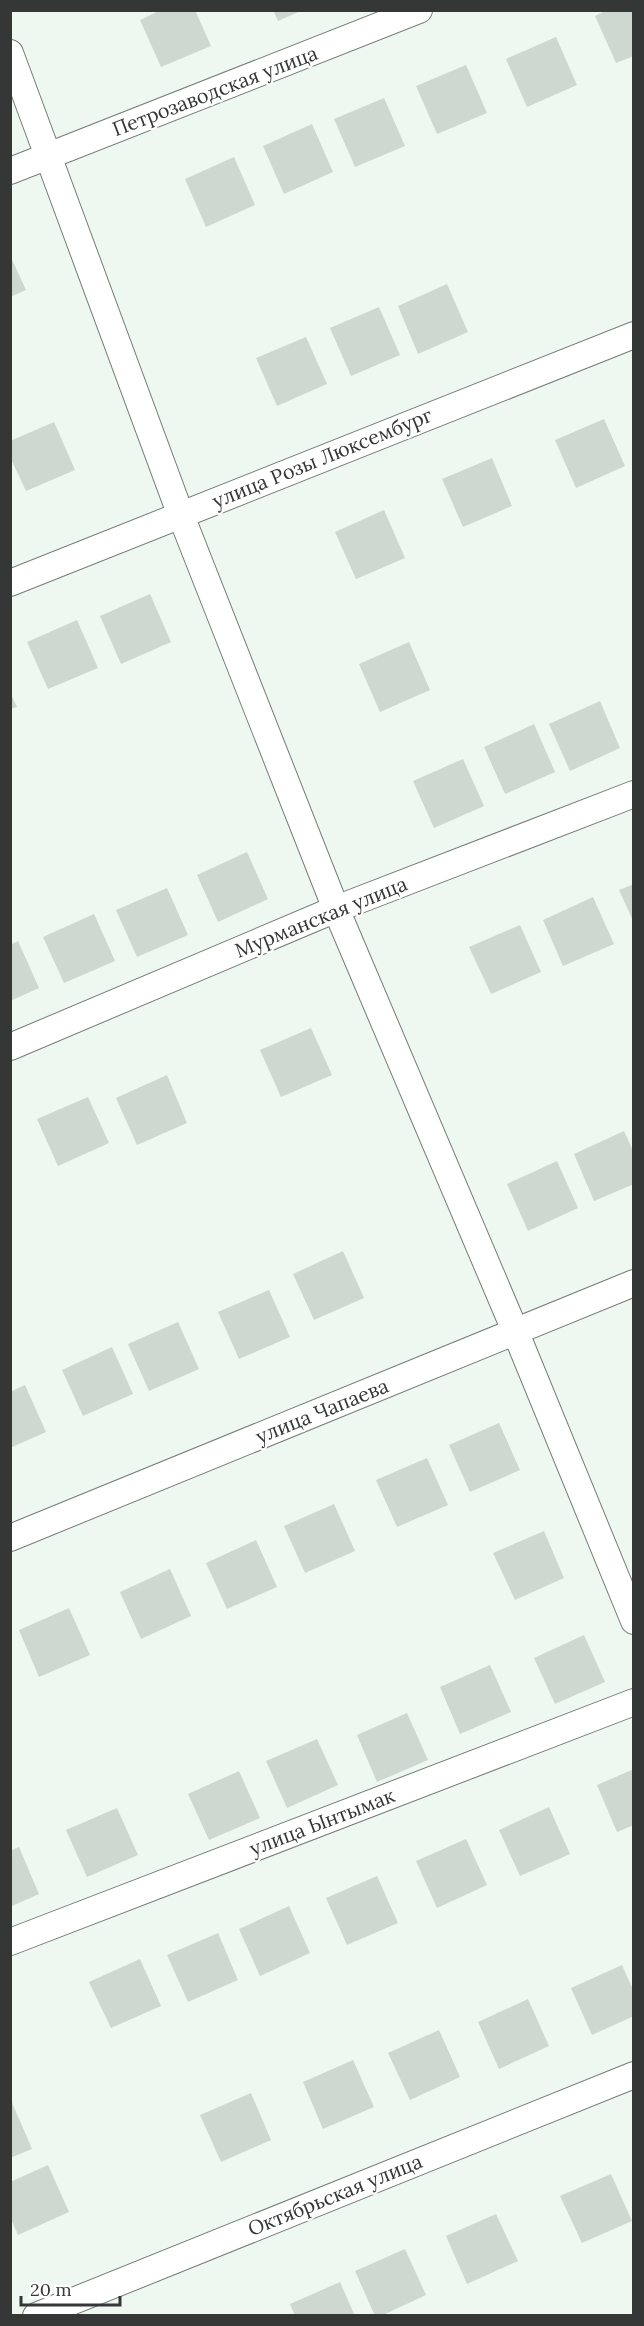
<svg xmlns="http://www.w3.org/2000/svg" width="644" height="2326" font-family="Lora,serif">
<style>
.building{fill:#ced8d1}
.lines{fill:none;stroke-linecap:round;stroke-linejoin:round}
.street-casing{stroke:#747d76;stroke-width:28}
.street{stroke:#fff;stroke-width:26}
.labels{text-anchor:middle;stroke-width:4.5;stroke-linejoin:round;paint-order:stroke}
.street-label{font-size:20px;fill:#343735;stroke:#fff}
</style>
<rect width="100%" height="100%" fill="#eef8f1"/>
<g class="building">
<polygon points="161,10 195,10 211,46 161,67 140,20"/>
<polygon points="273,10 303,10 278,21"/>
<polygon points="607,10 634,10 634,56 616,63 595,16"/>
<polygon points="556,37 577,85 527,107 506,59"/>
<polygon points="466,65 487,113 437,134 416,86"/>
<polygon points="384,98 405,146 355,167 334,119"/>
<polygon points="312,124 333,172 284,194 263,146"/>
<polygon points="234,157 255,205 206,227 185,179"/>
<polygon points="10,255 26,290 10,297"/>
<polygon points="447,284 468,332 418,354 398,306"/>
<polygon points="379,307 400,355 351,376 330,328"/>
<polygon points="306,337 327,384 277,406 256,358"/>
<polygon points="604,419 625,466 576,488 555,440"/>
<polygon points="54,422 75,470 26,491 10,457 10,441"/>
<polygon points="492,458 512,506 463,527 442,479"/>
<polygon points="384,510 405,558 356,579 335,532"/>
<polygon points="150,594 171,642 121,664 100,616"/>
<polygon points="77,620 98,668 48,689 27,642"/>
<polygon points="409,642 430,690 380,712 359,664"/>
<polygon points="10,692 17,707 10,709"/>
<polygon points="600,701 620,748 570,771 549,724"/>
<polygon points="534,724 555,772 505,794 484,747"/>
<polygon points="463,759 484,806 434,828 413,781"/>
<polygon points="247,852 268,899 218,922 197,875"/>
<polygon points="634,884 634,923 619,890"/>
<polygon points="167,888 188,935 137,957 116,910"/>
<polygon points="593,897 614,944 563,966 543,920"/>
<polygon points="94,914 115,961 64,983 43,937"/>
<polygon points="520,925 541,972 491,994 469,947"/>
<polygon points="18,941 39,988 10,1001 10,945"/>
<polygon points="311,1028 332,1075 281,1097 260,1050"/>
<polygon points="167,1075 187,1123 137,1145 116,1098"/>
<polygon points="88,1097 109,1143 58,1166 37,1119"/>
<polygon points="624,1131 634,1153 634,1184 594,1201 574,1154"/>
<polygon points="557,1161 578,1208 528,1231 507,1184"/>
<polygon points="343,1251 364,1298 314,1320 293,1274"/>
<polygon points="269,1290 290,1337 239,1359 218,1312"/>
<polygon points="178,1322 199,1369 149,1391 128,1344"/>
<polygon points="112,1347 133,1394 83,1416 62,1370"/>
<polygon points="25,1385 46,1432 10,1448 10,1392"/>
<polygon points="499,1423 520,1470 470,1492 449,1445"/>
<polygon points="427,1458 448,1505 397,1527 376,1480"/>
<polygon points="334,1504 355,1551 305,1573 284,1526"/>
<polygon points="544,1531 564,1578 515,1600 493,1553"/>
<polygon points="256,1540 277,1587 227,1609 206,1563"/>
<polygon points="170,1569 191,1616 141,1639 120,1592"/>
<polygon points="69,1608 90,1655 39,1677 19,1630"/>
<polygon points="584,1635 605,1682 555,1704 534,1658"/>
<polygon points="490,1665 511,1712 460,1734 440,1687"/>
<polygon points="407,1713 428,1760 377,1782 357,1735"/>
<polygon points="317,1739 338,1785 287,1808 266,1761"/>
<polygon points="634,1769 634,1825 617,1832 597,1785"/>
<polygon points="239,1771 260,1818 209,1840 188,1794"/>
<polygon points="549,1807 570,1854 520,1876 499,1830"/>
<polygon points="117,1808 138,1855 87,1877 66,1830"/>
<polygon points="466,1839 487,1885 437,1908 416,1861"/>
<polygon points="19,1847 39,1894 10,1907 10,1851"/>
<polygon points="377,1876 398,1923 347,1945 326,1898"/>
<polygon points="289,1906 310,1953 260,1976 239,1929"/>
<polygon points="218,1933 238,1980 188,2002 167,1955"/>
<polygon points="140,1959 161,2006 111,2028 89,1982"/>
<polygon points="622,1965 634,1992 634,2016 592,2035 571,1988"/>
<polygon points="528,1999 549,2046 499,2069 478,2022"/>
<polygon points="439,2030 460,2077 410,2100 388,2053"/>
<polygon points="353,2060 374,2107 323,2129 303,2082"/>
<polygon points="251,2093 271,2140 221,2162 200,2115"/>
<polygon points="10,2098 32,2149 10,2158"/>
<polygon points="48,2165 69,2212 18,2235 10,2217 10,2182"/>
<polygon points="611,2174 632,2221 582,2243 560,2196"/>
<polygon points="496,2214 518,2261 467,2284 446,2236"/>
<polygon points="405,2249 426,2295 381,2316 375,2316 355,2271"/>
<polygon points="340,2282 355,2316 295,2316 290,2304"/>
</g>
<g class="lines">
<defs>
<g id="street">
<polyline points="10,53 180,513 336,909 516,1333 634,1621"/>
<polyline points="10,171 419,10"/>
<polyline points="10,583 634,335"/>
<polyline points="10,1047 336,909 634,794"/>
<polyline points="10,1538 634,1283"/>
<polyline points="10,1942 634,1702"/>
<polyline points="36,2316 634,2075"/>
</g>
</defs>
<use href="#street" class="street-casing"/>
<use href="#street" class="street"/>
</g>
<g class="labels">
<g class="street-label">
<text transform="translate(215 91) rotate(-21)" y="7">Петрозаводская улица</text>
<text transform="translate(322 458) rotate(-22)" y="7">улица Розы Люксембург</text>
<text transform="translate(321 917) rotate(-22)" y="7">Мурманская улица</text>
<text transform="translate(322 1411) rotate(-22)" y="7">улица Чапаева</text>
<text transform="translate(322 1822) rotate(-21)" y="7">улица Ынтымак</text>
<text transform="translate(335 2195) rotate(-22)" y="7">Октябрьская улица</text>
</g>
</g>
<rect width="644" height="2326" fill="none" stroke="#343735" stroke-width="24"/>
<path d="M21 2296v9h99v-9" fill="none" stroke="#343735" stroke-width="3"/>
<text x="30" y="2296" font-size="18" fill="#343735" stroke="#ffffff" stroke-width="4.5" paint-order="stroke">20 m</text>
</svg>
